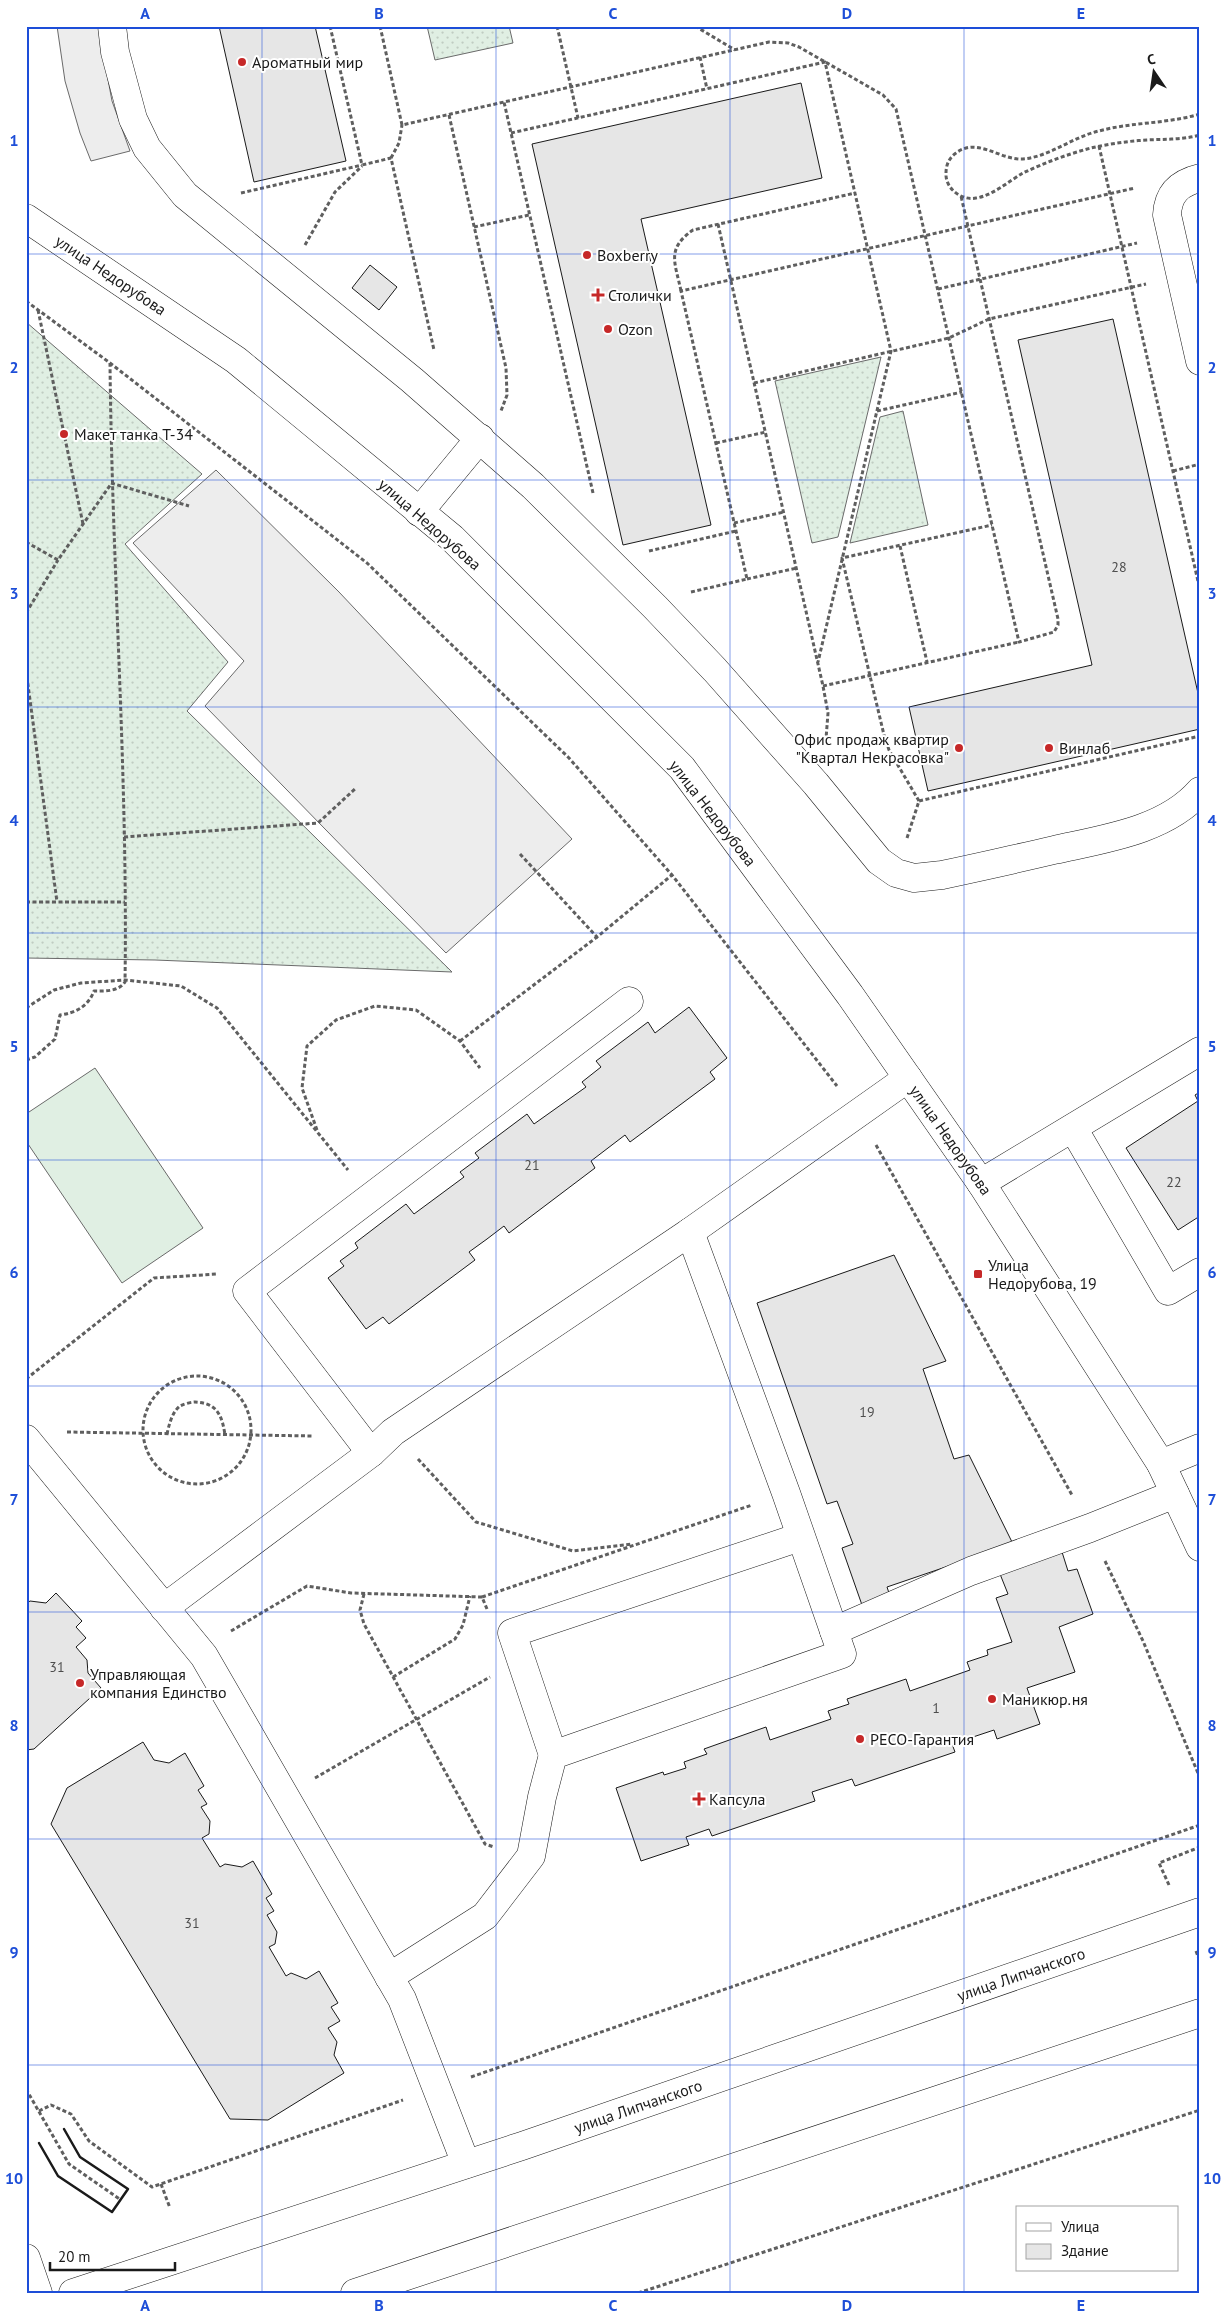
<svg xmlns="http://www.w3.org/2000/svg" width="1226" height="2319" font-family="'PT Sans',sans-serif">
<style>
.grass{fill:url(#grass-dots);stroke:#6a6a6a}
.pitch{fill:#e0efe3;stroke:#6a6a6a}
.parking{fill:#ededed;stroke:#6a6a6a}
.building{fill:#e6e6e6;stroke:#1a1a1a}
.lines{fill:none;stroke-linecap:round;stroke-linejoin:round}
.minor-casing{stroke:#1a1a1a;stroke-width:29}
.path{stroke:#5f5f5f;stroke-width:3;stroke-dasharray:4 2.5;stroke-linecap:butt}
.minor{stroke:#fff;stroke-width:28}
.wall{stroke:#1a1a1a;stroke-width:2.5}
.grid{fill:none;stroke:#1d4ed8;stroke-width:1;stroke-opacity:0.55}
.poi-dot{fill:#c62828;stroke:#fff;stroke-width:2}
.labels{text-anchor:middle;stroke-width:4;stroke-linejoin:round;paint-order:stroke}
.number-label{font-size:14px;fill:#4d4d4d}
.poi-label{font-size:16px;fill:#1a1a1a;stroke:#fff;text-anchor:start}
.street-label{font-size:16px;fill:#1a1a1a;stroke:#fff}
.neatline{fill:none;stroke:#1d4ed8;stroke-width:2}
.grid-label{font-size:16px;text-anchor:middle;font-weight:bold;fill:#1d4ed8}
</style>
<defs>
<pattern id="grass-dots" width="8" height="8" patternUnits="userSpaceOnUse" patternTransform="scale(1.25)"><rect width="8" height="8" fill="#e0efe3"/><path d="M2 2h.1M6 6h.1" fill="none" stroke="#c0ccc2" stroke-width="1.8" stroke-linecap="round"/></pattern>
</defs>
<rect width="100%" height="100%" fill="#fff"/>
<g class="grass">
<polygon points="427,26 509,26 513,43 435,60"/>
<polygon points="26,322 202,474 125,544 228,662 187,711 452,972 155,960 26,958"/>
<polygon points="881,357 838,537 812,543 775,381"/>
<polygon points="903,411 928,525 850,543 880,417"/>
</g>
<polygon class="pitch" points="95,1068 203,1228 122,1283 26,1141 26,1114"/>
<g class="parking">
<polygon points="57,26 98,26 112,101 130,151 91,161 80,133 65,81"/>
<polygon points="216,470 339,592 572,839 446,953 205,706 244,661 133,543"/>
</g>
<g class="building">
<polygon points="219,26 315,26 346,161 254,182"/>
<polygon points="801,83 822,178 641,219 711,525 623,545 532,144"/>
<polygon points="370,265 397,287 379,310 352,288"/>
<polygon points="1113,319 1200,702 1200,729 928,791 909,707 1092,665 1018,340"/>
<polygon points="689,1007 727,1058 710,1072 715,1079 630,1142 625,1135 591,1161 595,1168 509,1233 504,1226 487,1239 469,1252 475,1260 389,1324 383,1317 366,1329 328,1278 344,1266 340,1261 358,1248 355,1243 406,1204 414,1214 464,1177 460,1172 479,1158 475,1153 527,1114 534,1124 586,1087 582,1082 601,1067 596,1061 648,1022 655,1033"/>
<polygon points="1200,1092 1200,1216 1178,1230 1126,1148 1198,1101 1195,1095"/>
<polygon points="894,1255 946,1361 923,1369 954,1459 969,1455 1013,1544 887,1587 890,1596 862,1605 842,1548 853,1544 837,1501 827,1504 757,1303"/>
<polygon points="1062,1552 1068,1571 1077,1569 1093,1614 1059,1627 1075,1672 1027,1688 1040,1724 997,1739 994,1730 952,1744 955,1752 855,1786 852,1779 812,1792 815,1801 712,1836 709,1829 689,1836 686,1837 689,1845 641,1861 616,1788 663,1772 664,1775 686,1768 684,1762 707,1754 704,1749 766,1727 770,1740 831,1719 828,1711 849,1704 847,1699 906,1679 910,1691 970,1670 967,1662 988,1655 987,1650 1012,1642 996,1598 1008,1594 1000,1574"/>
<polygon points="56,1593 82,1621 76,1627 86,1638 76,1647 87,1660 88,1673 101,1688 34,1749 26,1750 26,1604 30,1601 46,1603"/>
<polygon points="143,1742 154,1760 169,1763 185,1753 204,1786 198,1790 207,1804 201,1807 210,1821 209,1834 202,1838 220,1867 225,1864 242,1867 253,1861 272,1894 266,1898 274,1911 267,1915 277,1932 275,1944 269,1947 286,1976 291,1973 306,1979 319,1971 338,2003 331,2007 340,2021 328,2028 337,2042 334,2055 344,2073 268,2120 230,2119 51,1824 67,1788"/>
</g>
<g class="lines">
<defs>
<g id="minor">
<path d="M112,26L115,52L133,119L147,148L185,195L412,380L533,486L655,607L715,670L816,784L879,861L896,873L914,878L942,875C979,867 1016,859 1054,850C1103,839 1165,831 1200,791"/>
<path d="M1200,178C1179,183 1168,193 1167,215L1200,361"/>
<polyline points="26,218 236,360 452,538 682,768 850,995 981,1183 1161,1464 1200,1547"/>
<polyline points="419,512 480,438"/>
<polyline points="629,1001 247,1291 371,1453 393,1432 690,1232 908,1078"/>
<polyline points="1073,1128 1168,1291 1200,1272"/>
<polyline points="981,1183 1200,1051"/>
<polyline points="26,1439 204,1656 402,1999 466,2164"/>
<polyline points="1161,1464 1200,1448"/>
<polyline points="164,1608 371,1453"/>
<polyline points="834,1631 971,1571 1090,1528 1175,1494"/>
<polyline points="553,1755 512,1633 800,1537"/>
<polyline points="389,1977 485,1916 531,1856 542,1797 553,1755 842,1654 786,1493 690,1232"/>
<polyline points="26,2258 38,2293"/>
<polyline points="73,2293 522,2146 1200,1912"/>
<polyline points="355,2293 1200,2013"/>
</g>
</defs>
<use href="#minor" class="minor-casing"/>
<g class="path">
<polyline points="330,26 362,165 391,158 434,350"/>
<polyline points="380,26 402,125 504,102"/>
<polyline points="557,26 578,118"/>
<polyline points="695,26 735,50"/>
<polyline points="700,57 707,89"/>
<path d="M1200,114C1166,124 1132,122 1099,131C1072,137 1048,158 1021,159C998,159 977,137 956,153C949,158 946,165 946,173C945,188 961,201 976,198C992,196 1009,181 1023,173C1044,163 1068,154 1091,148C1109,144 1128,141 1147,140C1165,139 1182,140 1200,135"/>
<polyline points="449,115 506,368 507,395 501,411"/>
<polyline points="511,133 825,62 891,351 818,662"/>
<polyline points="1099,146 1200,590"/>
<polyline points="391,158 399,143 402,125"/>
<polyline points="241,193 362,165"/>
<polyline points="718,224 823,686 828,713 826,739"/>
<polyline points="474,227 529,215"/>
<polyline points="305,245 335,192 362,166"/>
<polyline points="938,289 1137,243"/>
<path d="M681,291C675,262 666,249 693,230L855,193"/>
<polyline points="26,301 110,363 367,563 569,758 672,875 837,1086"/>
<polyline points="38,310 83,524"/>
<polyline points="754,383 949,338 989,319 1146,284"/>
<polyline points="877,411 962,392"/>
<polyline points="716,443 766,432"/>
<polyline points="1173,471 1200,464"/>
<polyline points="111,483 189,506"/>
<polyline points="593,493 504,102 769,42 788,43 799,47 883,95 896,109 1019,642 1054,632 1058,625 1058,619 961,196"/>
<polyline points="734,523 784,512"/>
<polyline points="26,542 58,560 111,484"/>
<polyline points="900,546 927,662"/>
<polyline points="649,551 736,531"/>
<polyline points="747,579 797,568"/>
<polyline points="691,592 747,579 681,291 1135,188"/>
<polyline points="26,613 58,560"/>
<polyline points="26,670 57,902"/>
<polyline points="823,686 1019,642"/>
<polyline points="919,801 889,750 884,735 842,558 992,525"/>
<polyline points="124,837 318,823 356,788"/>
<polyline points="907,838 919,801 1200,736"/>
<polyline points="520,854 597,937 672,875"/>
<polyline points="26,902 125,902"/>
<polyline points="26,1008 54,990 81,983 125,980 181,986 217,1008 348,1170"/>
<polyline points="460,1041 597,937"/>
<path d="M26,1060L35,1057L55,1039L60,1015C75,1013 88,1007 94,991C105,991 118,992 125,982C128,775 112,569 110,363"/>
<polyline points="317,1130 302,1088 307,1046 336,1020 375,1006 416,1010 460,1041 480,1068"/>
<polyline points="876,1145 1072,1495"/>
<circle cx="197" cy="1430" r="54"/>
<polyline points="26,1379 154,1278 217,1274"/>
<polyline points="67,1432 313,1436"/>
<path d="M167,1434C169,1425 172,1412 180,1406C184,1404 191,1402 195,1402C217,1403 222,1415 225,1435"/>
<polyline points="418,1459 476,1522 573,1551 632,1544"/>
<polyline points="1105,1561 1143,1641 1200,1778"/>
<polyline points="364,1594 360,1610 364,1624 485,1844 494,1847"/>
<polyline points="487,1609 482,1597 752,1505"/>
<polyline points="231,1631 307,1586 351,1593 482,1597"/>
<polyline points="393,1677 455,1639 463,1625 470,1596"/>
<polyline points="315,1778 490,1677"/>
<polyline points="1169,1885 1159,1863 1200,1847"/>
<polyline points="1196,1951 1200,1962"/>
<polyline points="471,2077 1200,1825"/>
<polyline points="26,2089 69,2164 121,2200"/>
<polyline points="39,2111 51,2105 71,2114 89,2141 152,2187 403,2100"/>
<polyline points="161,2184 170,2208"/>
<polyline points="638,2293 1200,2110"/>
</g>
<use href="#minor" class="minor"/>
<polyline class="wall" points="39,2143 58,2176 112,2212 128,2189 80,2157 64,2129"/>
</g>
<path class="grid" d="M262,26V2293M496,26V2293M730,26V2293M964,26V2293M26,254H1200M26,480H1200M26,707H1200M26,933H1200M26,1160H1200M26,1386H1200M26,1612H1200M26,1839H1200M26,2065H1200"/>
<g class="poi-dot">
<circle cx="242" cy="62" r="5"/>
<circle cx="587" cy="255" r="5"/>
<path d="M595.5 287.5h5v5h5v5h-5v5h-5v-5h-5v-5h5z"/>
<circle cx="608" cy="329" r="5"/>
<circle cx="64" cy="434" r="5"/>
<circle cx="959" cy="748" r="5"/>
<circle cx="1049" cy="748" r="5"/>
<rect x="973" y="1269" width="10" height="10" rx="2.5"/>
<circle cx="80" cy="1683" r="5"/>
<circle cx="992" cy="1699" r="5"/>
<circle cx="860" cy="1739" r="5"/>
<path d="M696.5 1791.5h5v5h5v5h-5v5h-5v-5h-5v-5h5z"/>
</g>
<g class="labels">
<g class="number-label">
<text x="1119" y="572">28</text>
<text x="532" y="1170">21</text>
<text x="1174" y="1187">22</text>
<text x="867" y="1417">19</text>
<text x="57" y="1672">31</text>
<text x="936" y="1713">1</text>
<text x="192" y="1928">31</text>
</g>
<g class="poi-label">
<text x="252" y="68">Ароматный мир</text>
<text x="597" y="261">Boxberry</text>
<text x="608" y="301">Столички</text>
<text x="618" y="335">Ozon</text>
<text x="74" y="440">Макет танка Т-34</text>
<text x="949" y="745" text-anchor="end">Офис продаж квартир<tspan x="949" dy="18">"Квартал Некрасовка"</tspan></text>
<text x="1059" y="754">Винлаб</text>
<text x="988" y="1271">Улица<tspan x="988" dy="18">Недорубова, 19</tspan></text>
<text x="90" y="1680">Управляющая<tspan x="90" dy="18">компания Единство</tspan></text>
<text x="1002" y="1705">Маникюр.ня</text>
<text x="870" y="1745">РЕСО-Гарантия</text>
<text x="709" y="1805">Капсула</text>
</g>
<g class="street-label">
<text transform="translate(111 275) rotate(34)" y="6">улица Недорубова</text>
<text transform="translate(430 524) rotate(41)" y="6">улица Недорубова</text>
<text transform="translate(713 813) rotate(52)" y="6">улица Недорубова</text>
<text transform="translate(951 1140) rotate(55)" y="6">улица Недорубова</text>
<text transform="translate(1021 1974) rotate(-19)" y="6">улица Липчанского</text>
<text transform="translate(638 2106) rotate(-19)" y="6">улица Липчанского</text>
</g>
</g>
<rect width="1226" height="2319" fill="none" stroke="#ffffff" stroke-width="55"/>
<rect x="1016" y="2206" width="162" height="65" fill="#ffffff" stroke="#a3a3a3"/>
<rect x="1026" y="2223" width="25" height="8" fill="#ffffff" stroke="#a3a3a3"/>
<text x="1061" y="2232" font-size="15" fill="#1a1a1a">Улица</text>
<rect x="1026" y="2244" width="25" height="15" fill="#e6e6e6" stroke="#a3a3a3"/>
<text x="1061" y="2256" font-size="15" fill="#1a1a1a">Здание</text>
<g transform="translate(1154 72) rotate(347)" stroke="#ffffff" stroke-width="4" paint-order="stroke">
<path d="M0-4L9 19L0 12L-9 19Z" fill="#1a1a1a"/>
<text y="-8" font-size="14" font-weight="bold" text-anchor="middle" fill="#1a1a1a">С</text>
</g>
<path d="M50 2262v8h125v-8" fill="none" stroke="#1a1a1a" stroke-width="2.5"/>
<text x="58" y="2262" font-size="15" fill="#1a1a1a" stroke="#ffffff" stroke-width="4" paint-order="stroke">20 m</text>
<rect x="28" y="28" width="1170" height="2264" class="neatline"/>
<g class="grid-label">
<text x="145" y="19">A</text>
<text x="379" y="19">B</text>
<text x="613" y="19">C</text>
<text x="847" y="19">D</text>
<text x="1081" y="19">E</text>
<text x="14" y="146">1</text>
<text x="1212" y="146">1</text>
<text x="14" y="373">2</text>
<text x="1212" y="373">2</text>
<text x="14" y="599">3</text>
<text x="1212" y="599">3</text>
<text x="14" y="826">4</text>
<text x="1212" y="826">4</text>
<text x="14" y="1052">5</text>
<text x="1212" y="1052">5</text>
<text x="14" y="1278">6</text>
<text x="1212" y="1278">6</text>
<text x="14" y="1505">7</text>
<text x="1212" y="1505">7</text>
<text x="14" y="1731">8</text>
<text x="1212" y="1731">8</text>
<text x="14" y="1958">9</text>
<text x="1212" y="1958">9</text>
<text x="14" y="2184">10</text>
<text x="1212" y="2184">10</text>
<text x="145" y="2311">A</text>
<text x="379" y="2311">B</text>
<text x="613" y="2311">C</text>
<text x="847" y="2311">D</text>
<text x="1081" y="2311">E</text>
</g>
</svg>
